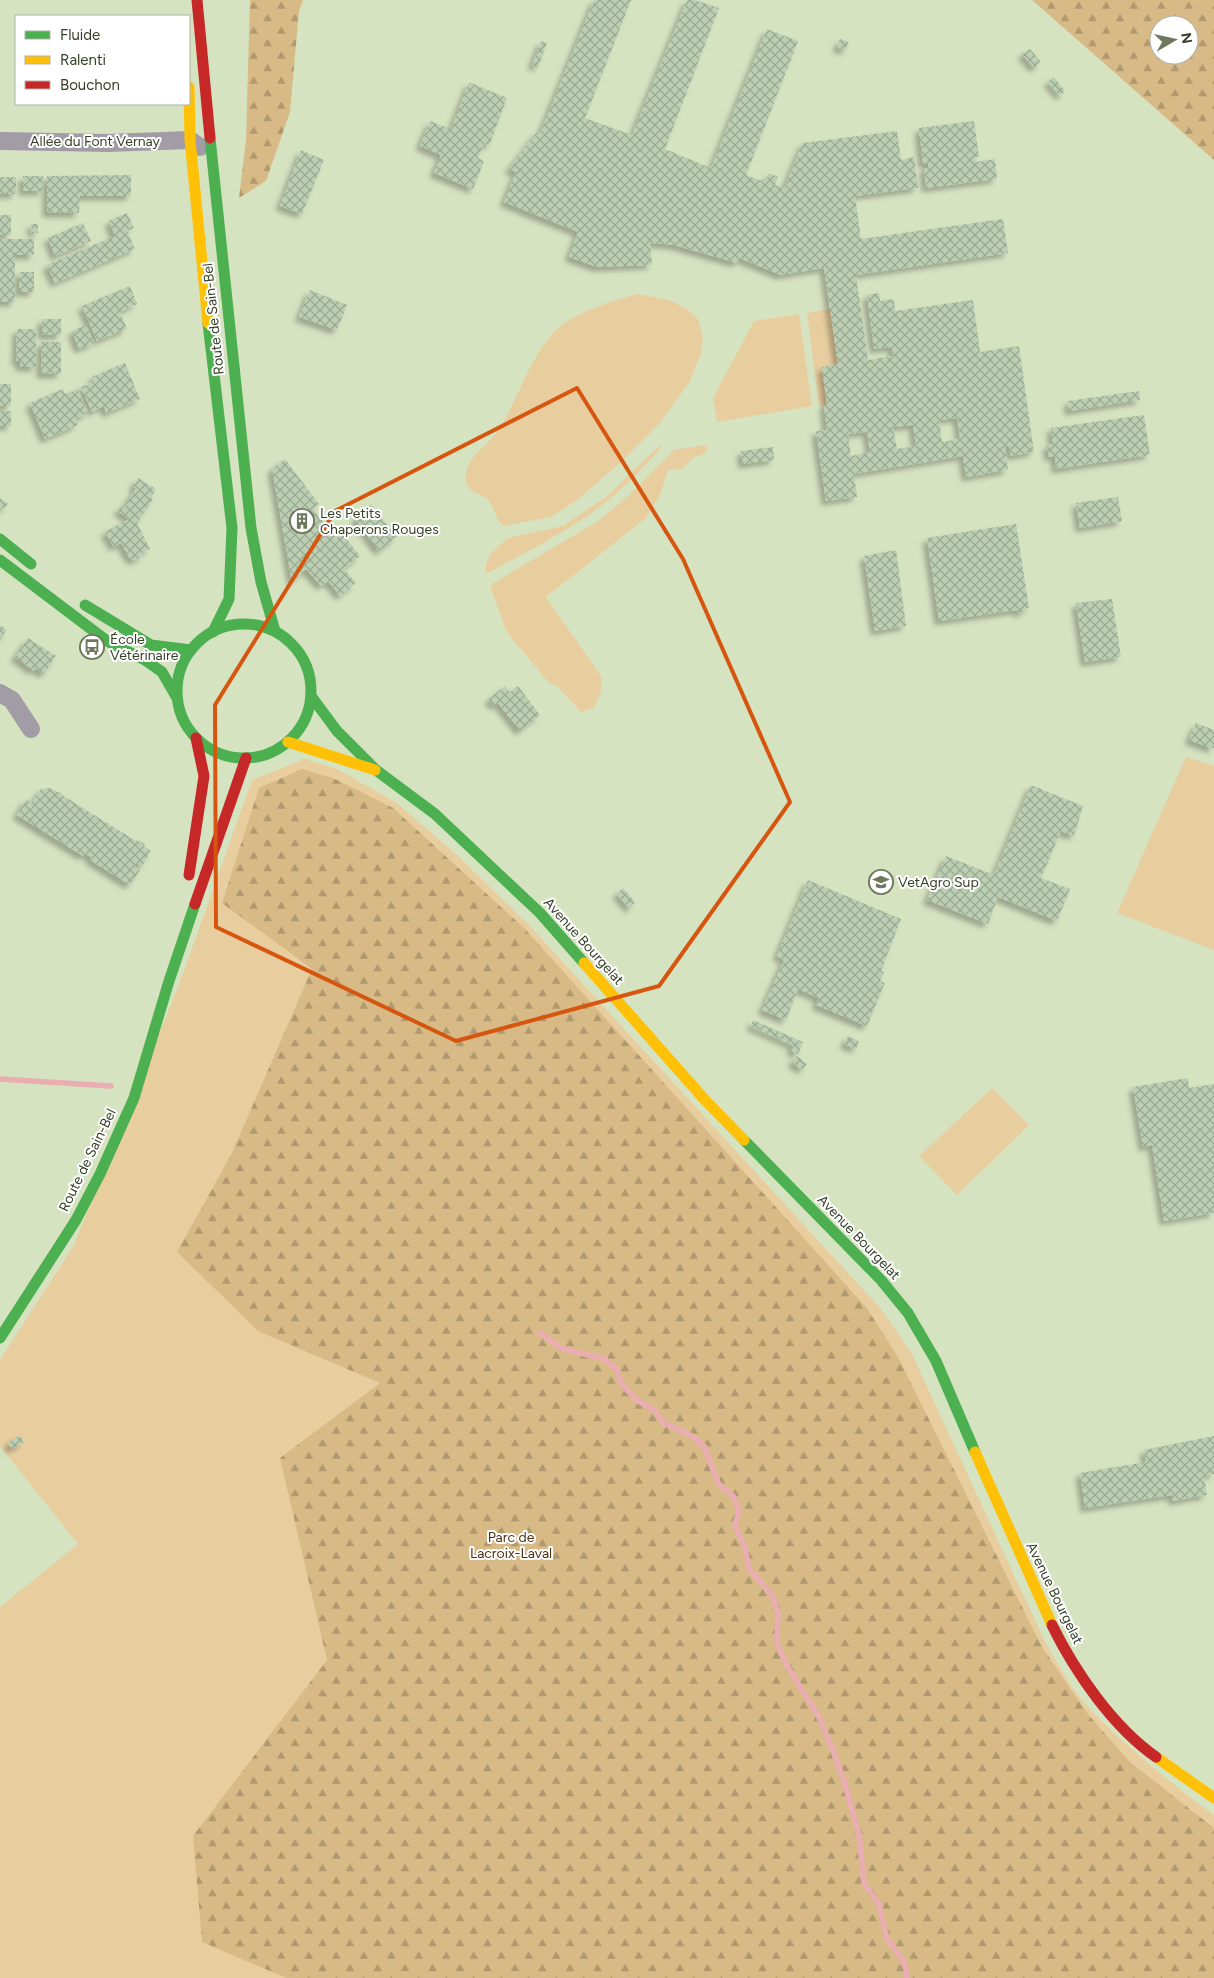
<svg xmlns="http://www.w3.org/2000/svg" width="1214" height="1978" font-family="Figtree,sans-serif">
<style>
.green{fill:#e8ce9f}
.forest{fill:url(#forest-firs);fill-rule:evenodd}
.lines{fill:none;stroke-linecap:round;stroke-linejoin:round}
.stream{stroke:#eaadb2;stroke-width:5.5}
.building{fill:url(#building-cross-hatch);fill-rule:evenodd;filter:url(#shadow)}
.street{stroke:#a19ca6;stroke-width:18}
.fast{stroke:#4caf50;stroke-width:11}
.slow{stroke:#ffc107;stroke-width:11}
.jam{stroke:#c62828;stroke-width:11}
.marked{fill:none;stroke:#d6560f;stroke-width:4;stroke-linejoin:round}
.labels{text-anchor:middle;stroke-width:4;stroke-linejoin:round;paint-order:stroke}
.street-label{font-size:14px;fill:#363f27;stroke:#fff}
.poi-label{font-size:14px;fill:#363f27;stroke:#fff;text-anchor:start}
.park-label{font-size:14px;fill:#4c3115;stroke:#fff}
</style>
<defs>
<pattern id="forest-firs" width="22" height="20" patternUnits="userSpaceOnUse" patternTransform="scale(1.25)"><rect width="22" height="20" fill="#d8ba86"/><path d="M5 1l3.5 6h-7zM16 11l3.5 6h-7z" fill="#b0996e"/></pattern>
<pattern id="building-cross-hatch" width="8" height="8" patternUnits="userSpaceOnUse" patternTransform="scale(1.25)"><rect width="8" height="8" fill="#bccfb3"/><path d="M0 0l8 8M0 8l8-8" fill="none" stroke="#9aa992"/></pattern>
<filter id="shadow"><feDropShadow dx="-4.5" dy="4.5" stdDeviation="2.5" flood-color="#0004"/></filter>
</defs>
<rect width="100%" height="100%" fill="#d6e3c1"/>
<g class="green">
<path d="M638,294L668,300L686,308L698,319L703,336L701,353L689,383L659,424L622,461L577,500L551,517L503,526C495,519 495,508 488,500C481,493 467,493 466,481C464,457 485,449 497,432C519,400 528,358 556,330C573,313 615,300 638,294Z"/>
<polygon points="830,309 838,364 822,367 827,405 819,406 807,313"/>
<polygon points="799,314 812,406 717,422 713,398 754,321"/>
<path d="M660,445L661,448C640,472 616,496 590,514C557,537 521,555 486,574V564L492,552L508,538L563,526L606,497Z"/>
<path d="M705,445L708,448L705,454L694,457L682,469L668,470L660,495L646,518L546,597L601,676C603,690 600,697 593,708L581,712L557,686L549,683L506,631L490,585L600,520L627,497L674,450Z"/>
<polygon points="1186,757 1214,766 1214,950 1117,913"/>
<path d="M305,759L337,769L397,803L459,857L527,923L881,1309L912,1354L1046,1644C1060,1667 1074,1694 1094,1713C1130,1750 1172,1784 1214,1815V1978H0V1607L78,1544L0,1446V1360L74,1245L180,982L252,780Z"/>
<polygon points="992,1088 1029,1125 957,1195 919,1156"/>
</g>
<g class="forest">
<polygon points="250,0 303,0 299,11 290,112 266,181 239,198 246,140"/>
<path d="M1032,0H1214V160ZM1159,25H1189V55H1159Z"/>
<polygon points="302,769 333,778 393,808 525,929 866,1307 897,1355 1042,1647 1087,1713 1130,1762 1214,1828 1214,1978 286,1978 202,1942 193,1836 327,1660 280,1458 380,1383 258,1331 177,1252 232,1153 312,969 222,903 259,788"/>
</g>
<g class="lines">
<g class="stream">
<polyline points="0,1079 111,1086"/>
<polyline points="540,1333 561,1348 604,1359 616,1368 622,1384 635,1399 654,1410 664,1423 692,1436 704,1446 718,1483 733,1496 739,1511 735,1525 745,1548 749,1569 772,1595 778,1613 777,1643 787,1666 819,1717 832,1748 844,1781 859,1835 864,1883 879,1904 887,1939 903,1960 907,1972 906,1978"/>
</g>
</g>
<g class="building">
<path d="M594,0H631L585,118L632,135L687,0H695L719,8L665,149L711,168L767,29L798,41L746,175L765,182L769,173L778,177L775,185L784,188L803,143L897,131L901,160L914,157L918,188L855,196L861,239L1003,219L1008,253L856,275L868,360L893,356L892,347L874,349L867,295L879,293L880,301L894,299L895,311L973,300L980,352L1019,346L1034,452L1011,456L1009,447H1005L1008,470L966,477L963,456L854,474L857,497L826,501L816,431L827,430L824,405H827L822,367L838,364L824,268L781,275L739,258L737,263L674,245L650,243L652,265L597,267L569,257L578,232L504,202L516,172L509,169L537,132L540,134ZM957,418L960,439L942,442L939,420ZM913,425L916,446L897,449L893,427ZM867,432L870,452L851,456L848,434Z"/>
<polygon points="840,39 849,42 845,51 837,47"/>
<polygon points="541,41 547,43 538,67 532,65"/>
<polygon points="1030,49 1041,62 1034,68 1022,54"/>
<polygon points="1054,77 1065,91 1060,96 1048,82"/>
<polygon points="469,82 507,98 489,146 484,143 478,158 484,161 473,189 434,173 441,155 420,146 430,121 451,129"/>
<polygon points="974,121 979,157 975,157 976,162 995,159 997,179 926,188 924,168 928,168 928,164 923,164 919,128"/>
<polygon points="301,150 324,160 302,214 280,206"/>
<polygon points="131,175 131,196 80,196 79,213 47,213 47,176"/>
<rect x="23" y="176" width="20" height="15"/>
<rect x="0" y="177" width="16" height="17"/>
<polygon points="127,213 134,228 127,231 135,249 55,283 47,265 115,236 109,221"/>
<rect x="0" y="215" width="11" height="20"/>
<polygon points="83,223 91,241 55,256 48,238"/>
<polygon points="31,224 38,224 38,233 32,233"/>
<polygon points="0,239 34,239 34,255 17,255 15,252 12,253 15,259 15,302 0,302"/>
<rect x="19" y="272" width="15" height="20"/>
<polygon points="130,286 137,304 120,312 127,329 97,341 82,306"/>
<polygon points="310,290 347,305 337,330 299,317"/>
<rect x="42" y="319" width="19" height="16"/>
<polygon points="86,325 94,343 79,349 72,331"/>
<polygon points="17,329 36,329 36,367 20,367 20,361 16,361"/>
<rect x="41" y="342" width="20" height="32"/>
<polygon points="125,363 140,399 106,413 104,406 92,412 81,387 94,382 92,377"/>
<rect x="0" y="384" width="11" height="22"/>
<polygon points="63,389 65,394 78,389 88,413 75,419 78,425 45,439 30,403"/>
<polygon points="1139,391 1140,400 1069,411 1068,401"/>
<rect x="0" y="411" width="11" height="15"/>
<polygon points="1144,415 1150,455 1056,469 1055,456 1049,457 1047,445 1053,444 1051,428"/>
<polygon points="773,447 774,460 743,464 741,451"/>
<polygon points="285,459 319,504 313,509 336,538 342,533 360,556 344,569 356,583 340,596 328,581 321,586 306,569 292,582 272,469"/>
<polygon points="138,478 156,489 151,498 153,499 137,523 150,549 141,553 143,556 133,561 132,558 130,559 121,543 114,547 105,532 129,519 118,511 121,506 124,507 136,488 133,487"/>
<polygon points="1118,497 1122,521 1080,528 1076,503"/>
<polygon points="0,498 8,504 4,509 0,506"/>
<polygon points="371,504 397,537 379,551 355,519"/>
<polygon points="1016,524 1029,608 1024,609 1024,612 1018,613 1017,610 939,621 927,538"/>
<polygon points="896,550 906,626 875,631 864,556"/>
<polygon points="1112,599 1121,657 1085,662 1076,603"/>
<polygon points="0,625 7,630 0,640"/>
<polygon points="28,638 56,656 44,674 35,668 34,671 15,657"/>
<polygon points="505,686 510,692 518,686 540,715 520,731 498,703 494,706 489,699"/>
<polygon points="1196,723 1214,730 1214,749 1189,740"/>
<polygon points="1031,785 1083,806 1074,836 1061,831 1041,878 1070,889 1057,921 998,897 988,924 927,900 946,856 994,875"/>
<polygon points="49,788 63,794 62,795 136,841 137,840 145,844 144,846 151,851 142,866 136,863 134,866 140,870 130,885 90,860 91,857 84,853 83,856 17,815 26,799 32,803 41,789"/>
<polygon points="808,880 901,919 881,971 884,972 880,981 885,983 867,1026 816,1005 819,998 798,989 786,1020 762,1010 784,960 777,956"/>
<polygon points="623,888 635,902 630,909 617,894"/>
<polygon points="753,1020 803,1042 798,1054 791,1051 793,1045 751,1026"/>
<polygon points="848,1036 859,1041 856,1049 844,1044"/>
<polygon points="797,1056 807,1064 802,1070 792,1062"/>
<polygon points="1188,1078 1189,1088 1214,1084 1214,1213 1164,1221 1152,1145 1143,1147 1133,1087"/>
<polygon points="20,1435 24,1442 12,1449 8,1443"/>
<polygon points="1214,1436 1214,1474 1204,1476 1207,1495 1173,1501 1172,1495 1085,1508 1080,1473 1146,1462 1144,1450"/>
</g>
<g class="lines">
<g class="street">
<polyline points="0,141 108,143 190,140 200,147"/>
<polyline points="0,693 12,700 31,729"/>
</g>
<g class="fast">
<polyline points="210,138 251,528 261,582 275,631"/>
<polyline points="208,323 232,528 229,599 213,632"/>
<polyline points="0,539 31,564"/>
<polyline points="0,560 107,641 145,660 162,672 177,698"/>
<polyline points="85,605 151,645 191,650"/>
<circle cx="244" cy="691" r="67"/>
<polyline points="311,696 337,731 376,770 435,814 540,913 584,963"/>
<polyline points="744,1140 881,1280 908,1313 936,1361 975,1452"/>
<polyline points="0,1338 76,1220 100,1174 134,1098 169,981 195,904"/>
</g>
<g class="slow">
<polyline points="189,87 190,140 208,323"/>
<polyline points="288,742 375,770"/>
<polyline points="584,963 705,1100 744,1140"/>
<polyline points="975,1452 1052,1625"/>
<polyline points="1156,1757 1214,1798"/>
</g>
<g class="jam">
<polyline points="197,0 210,138"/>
<polyline points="189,875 204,776 196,738"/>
<polyline points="195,904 246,758"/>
<path d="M1052,1625C1075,1672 1113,1727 1156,1757"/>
</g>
</g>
<path class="marked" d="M577,388L683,559L790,802L659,986L456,1041L216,927L215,705L335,511Z"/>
<defs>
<symbol id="building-ring" viewBox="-11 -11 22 22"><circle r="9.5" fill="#fff" stroke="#6e785d" stroke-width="1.5"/><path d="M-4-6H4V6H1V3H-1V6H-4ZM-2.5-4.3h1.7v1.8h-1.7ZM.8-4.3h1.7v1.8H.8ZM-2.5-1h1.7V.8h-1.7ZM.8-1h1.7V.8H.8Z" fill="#6e785d"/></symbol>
<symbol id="bus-ring" viewBox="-11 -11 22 22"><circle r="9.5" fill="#fff" stroke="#6e785d" stroke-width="1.5"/><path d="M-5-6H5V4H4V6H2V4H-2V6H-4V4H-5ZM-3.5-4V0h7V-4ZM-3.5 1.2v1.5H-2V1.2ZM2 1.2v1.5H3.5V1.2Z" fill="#6e785d"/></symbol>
<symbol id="university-ring" viewBox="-11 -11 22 22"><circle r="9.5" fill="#fff" stroke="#6e785d" stroke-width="1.5"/><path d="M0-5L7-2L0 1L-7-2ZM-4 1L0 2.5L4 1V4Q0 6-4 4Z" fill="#6e785d"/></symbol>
</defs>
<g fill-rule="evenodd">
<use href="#building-ring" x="288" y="507" width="28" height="28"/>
<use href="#bus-ring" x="78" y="633" width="28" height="28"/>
<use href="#university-ring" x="867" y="868" width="28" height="28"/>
</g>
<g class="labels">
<g class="street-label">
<text x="95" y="146">Allée du Font Vernay</text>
<text transform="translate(213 319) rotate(-96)" y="5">Route de Sain-Bel</text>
<text transform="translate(584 941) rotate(48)" y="5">Avenue Bourgelat</text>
<text transform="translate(87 1160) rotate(-64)" y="5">Route de Sain-Bel</text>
<text transform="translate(859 1237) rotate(46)" y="5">Avenue Bourgelat</text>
<text transform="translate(1055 1593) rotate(64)" y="5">Avenue Bourgelat</text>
</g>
<g class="poi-label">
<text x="320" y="518">Les Petits<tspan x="320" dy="16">Chaperons Rouges</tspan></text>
<text x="110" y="644">École<tspan x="110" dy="16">Vétérinaire</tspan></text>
<text x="898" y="887">VetAgro Sup</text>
</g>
<g class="park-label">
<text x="511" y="1542">Parc de<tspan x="511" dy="16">Lacroix-Laval</tspan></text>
</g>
</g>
<rect x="15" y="15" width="175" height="90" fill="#ffffff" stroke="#afb2a9"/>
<rect x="25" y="31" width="25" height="8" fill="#4caf50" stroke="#afb2a9"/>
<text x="60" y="40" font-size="15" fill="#363f27">Fluide</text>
<rect x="25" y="56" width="25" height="8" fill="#ffc107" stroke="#afb2a9"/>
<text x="60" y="65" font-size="15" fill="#363f27">Ralenti</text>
<rect x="25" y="81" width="25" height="8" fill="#c62828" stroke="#afb2a9"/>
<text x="60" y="90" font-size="15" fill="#363f27">Bouchon</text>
<g transform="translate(1174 40) rotate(81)"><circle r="24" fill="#ffffff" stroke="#afb2a9"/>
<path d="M0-4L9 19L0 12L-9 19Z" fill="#6e785d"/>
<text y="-8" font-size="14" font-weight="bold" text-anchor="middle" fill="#363f27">N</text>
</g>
</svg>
